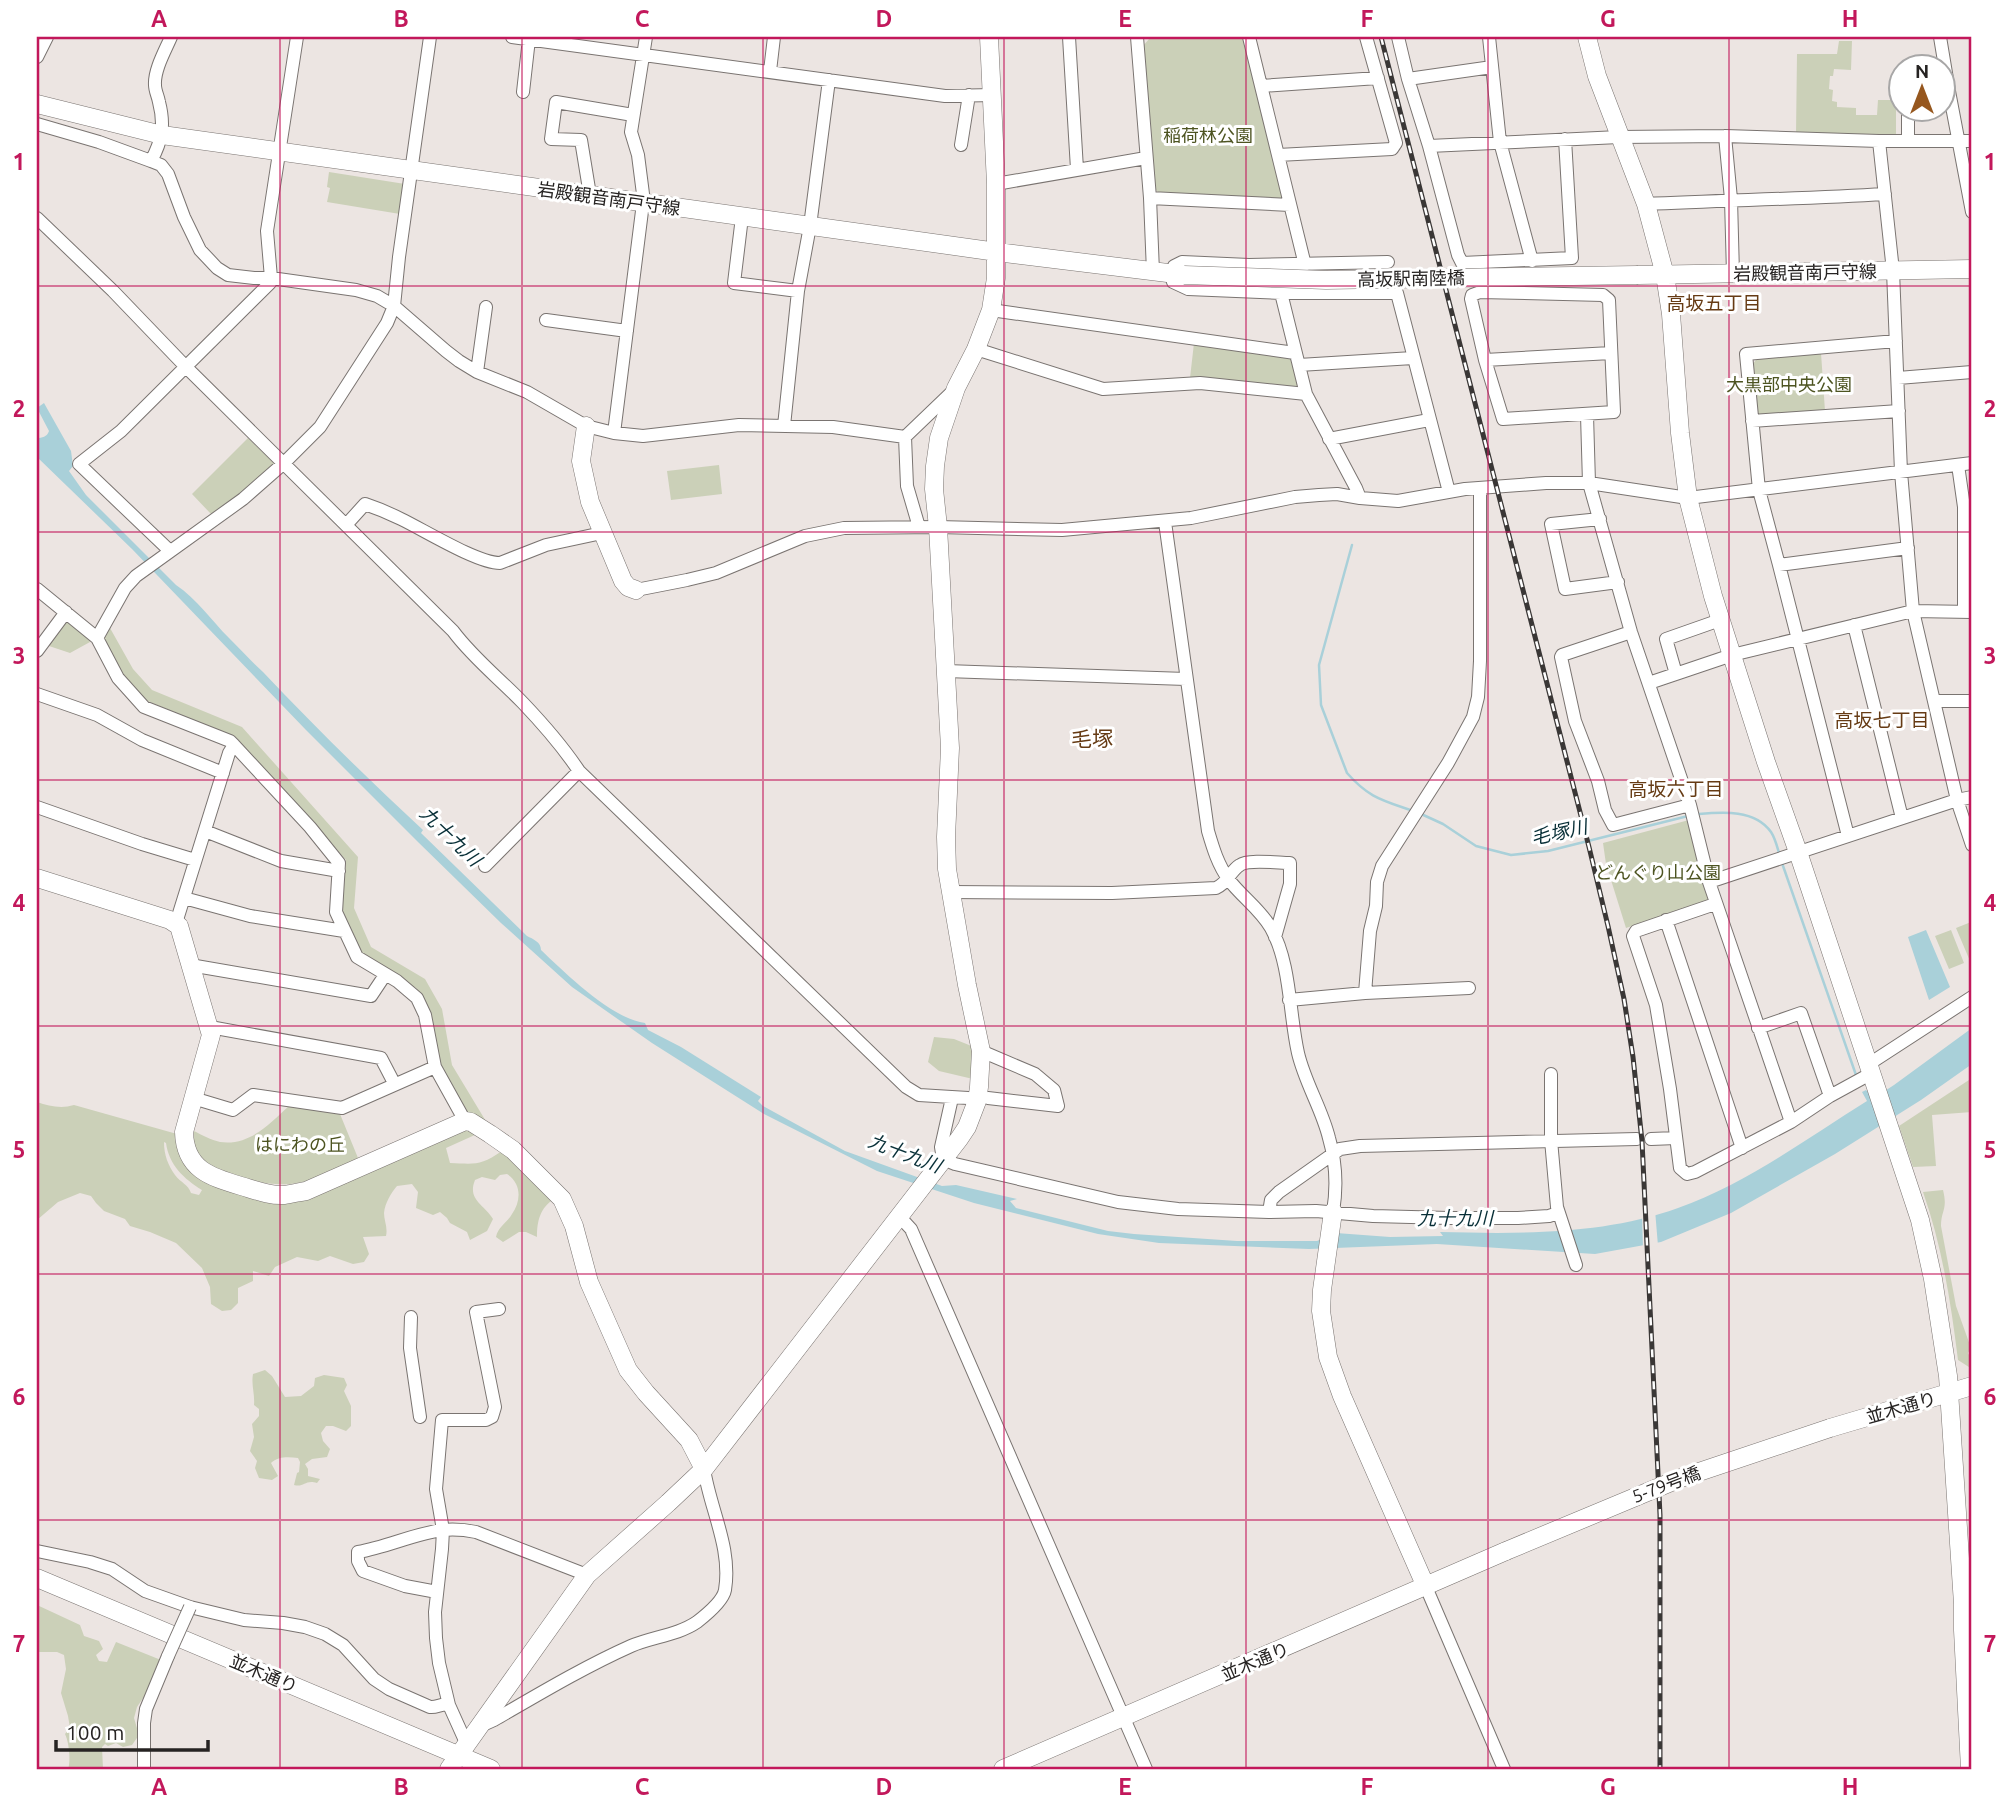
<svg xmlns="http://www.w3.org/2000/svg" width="2009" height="1806" font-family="Ubuntu,'Noto Sans JP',sans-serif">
	<rect width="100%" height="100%" fill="#ece5e2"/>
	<!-- green -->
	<path fill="#cbd0b8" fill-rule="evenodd" d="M 1202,37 L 1244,38 L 1284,197 L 1279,202 L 1159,193 L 1154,188 L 1143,46 L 1149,39 Z
		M 1839,41 L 1852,41 L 1851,70 L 1834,69 L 1833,76 L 1830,76 L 1829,89 L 1833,90 L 1832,101 L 1837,102 L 1837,107 L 1856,108 L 1856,115 L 1877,115 L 1878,100 L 1896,100 L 1896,135 L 1796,134 L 1797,54 L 1837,54 Z
		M 329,172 L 405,184 L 400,214 L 327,202 L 330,188 L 327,187 Z
		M 1194,343 L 1289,356 L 1292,360 L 1298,385 L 1293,388 L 1205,377 L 1190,378 Z
		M 1821,353 L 1825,411 L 1761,416 L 1757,413 L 1753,364 L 1758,357 Z
		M 248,438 L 275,464 L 254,486 L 211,514 L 192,494 Z
		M 719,465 L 722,494 L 671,500 L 667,471 Z
		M 65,621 L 68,621 L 88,637 L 90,642 L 70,653 L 46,645 Z
		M 110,628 L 133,669 L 152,690 L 242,727 L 358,857 L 354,908 L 371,947 L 425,979 L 442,1009 L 452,1065 L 490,1128 L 467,1113 L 441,1070 L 430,1012 L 416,988 L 361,955 L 342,910 L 346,860 L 234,737 L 145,700 L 123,675 L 103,641 Z
		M 1689,820 L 1709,897 L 1708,901 L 1626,928 L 1606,864 L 1603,843 Z
		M 1971,922 L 1972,960 L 1970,961 L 1956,928 Z
		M 1951,930 L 1964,963 L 1949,969 L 1935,936 Z
		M 934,1037 L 954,1039 L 974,1047 L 973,1079 L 939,1071 L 928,1062 Z
		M 1972,1078 L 1972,1112 L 1932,1115 L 1936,1166 L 1913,1167 L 1899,1126 Z
		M 37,1102 C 49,1106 61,1109 74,1105 L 177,1134 L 179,1151 L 281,1201 L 466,1127 L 477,1134 L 446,1148 L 450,1163 C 475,1164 480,1166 502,1151 L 554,1199 C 540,1208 537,1221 537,1237 L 526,1232 L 519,1232 L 503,1242 L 496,1237 C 498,1227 507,1223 512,1214 C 521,1201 522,1184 507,1174 L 500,1175 L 495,1180 L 482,1177 L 475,1180 C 467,1200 484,1204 493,1219 L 487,1231 L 470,1240 L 467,1232 L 450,1223 L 447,1218 L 440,1212 L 433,1215 L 416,1208 L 418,1192 L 412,1184 L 397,1186 C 391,1193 385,1203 384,1213 C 384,1221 388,1227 386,1236 L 363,1237 L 369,1254 L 364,1262 L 353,1264 L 330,1256 L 318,1261 L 297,1257 L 275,1267 L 269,1276 L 253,1271 L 253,1281 L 238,1288 L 238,1303 L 231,1310 L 222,1311 L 211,1304 L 210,1287 L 202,1268 L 176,1243 L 150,1232 L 130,1226 L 125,1219 L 104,1211 L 96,1203 L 91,1196 L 80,1193 L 58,1202 L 37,1220 ZM 164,1142 L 166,1143 C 169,1165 184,1179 202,1190 L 199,1195 L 191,1193 C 188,1184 181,1183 175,1175 C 168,1165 164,1155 164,1142 Z
		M 289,1106 L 340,1114 L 358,1158 C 339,1167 318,1180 297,1183 C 272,1188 216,1177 198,1157 C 193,1151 194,1139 194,1131 C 202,1135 211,1140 220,1142 C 250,1146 269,1124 289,1106 Z
		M 1943,1190 C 1948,1210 1941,1210 1941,1226 L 1956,1306 L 1971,1348 L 1968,1353 L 1972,1361 L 1972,1369 L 1958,1360 C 1951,1303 1942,1246 1923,1192 Z
		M 265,1370 L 272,1376 L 285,1397 L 301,1396 L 314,1386 L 315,1378 L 324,1375 L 344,1378 L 347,1385 L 344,1391 L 351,1406 L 351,1426 L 346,1431 L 333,1426 L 326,1426 L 321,1433 L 323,1441 L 330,1449 L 327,1457 L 312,1459 L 305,1464 L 308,1469 L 308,1476 L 320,1479 L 317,1483 C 305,1479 304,1488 294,1485 L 297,1473 L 299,1472 L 300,1462 L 298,1458 C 289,1457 278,1456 271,1463 L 278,1476 L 272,1480 L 259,1478 L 255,1468 L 257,1461 L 250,1451 L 254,1437 L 252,1424 L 259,1416 L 259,1409 L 254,1405 C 255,1394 251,1385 253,1374 Z
		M 37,1605 L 80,1625 L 84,1636 L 99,1641 L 103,1649 L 96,1655 L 99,1661 L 107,1662 L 116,1642 L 161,1660 L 145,1695 L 137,1707 L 134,1718 L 139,1735 L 132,1745 L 123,1747 L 116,1743 L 108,1746 L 105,1744 L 102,1747 L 103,1769 L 68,1769 C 71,1761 69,1742 65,1734 L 70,1728 L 68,1716 L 61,1693 L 66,1669 L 64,1655 L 57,1652 L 37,1652 Z"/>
	<!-- water -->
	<path fill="#a9d0d9" d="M 44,403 L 71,451 L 73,466 L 69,471 L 86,495 L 176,585 C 197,599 211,620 229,638 C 240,649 251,661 263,672 C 315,727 368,779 423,830 L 421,833 L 527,936 C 533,939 541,942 541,950 C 565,973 612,1019 645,1023 L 648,1030 L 681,1047 L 761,1097 L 758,1101 L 763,1106 L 845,1151 L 942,1186 L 956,1185 L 1017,1199 L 1010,1201 L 1016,1208 L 1108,1231 L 1134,1234 L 1237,1241 L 1317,1241 L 1336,1233 L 1390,1237 L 1443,1236 L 1440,1232 C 1519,1234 1603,1235 1678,1208 C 1746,1184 1806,1139 1867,1101 L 1862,1092 L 1866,1090 L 1874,1098 L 1894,1085 L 1972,1028 L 1972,1064 L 1921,1100 L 1835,1154 L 1731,1213 L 1661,1242 L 1595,1254 L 1437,1244 L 1309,1249 L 1159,1243 L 1098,1234 L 974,1203 L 877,1171 L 764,1114 L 652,1043 L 572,987 L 501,923 L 418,842 L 306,730 L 132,549 L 37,457 L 37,438 C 42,438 47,437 49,431 L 37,408 Z
		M 1926,930 L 1950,987 L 1929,1000 L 1908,937 Z"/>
	<!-- pier -->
	<path fill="#ece5e2" d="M 1655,1210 L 1658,1246 L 1643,1249 L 1642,1214 Z"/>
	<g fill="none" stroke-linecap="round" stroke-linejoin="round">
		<!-- stream -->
		<path stroke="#a9d0d9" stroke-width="2.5" d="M 1352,545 L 1319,665 L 1321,705 L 1347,773 C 1369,798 1382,800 1413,811
			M 1419,813 L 1443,824 L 1476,846 L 1511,855 L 1548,851 L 1688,816
			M 1698,814 C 1722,812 1755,809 1771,832 C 1775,838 1777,846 1779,853
			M 1782,863 L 1856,1075"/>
		<defs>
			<path id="street" d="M 171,37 C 165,51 154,70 155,85 C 155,91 158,96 159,102 C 165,125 162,141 151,161 L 161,165 L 168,174 L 184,217 L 200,250 L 217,268 L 228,275 L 254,278 L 271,278 L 356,290 L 377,296 L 394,306 L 446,351 L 459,361 L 477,372 L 527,392 L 586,426 L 614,433 L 643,436 L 739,425 L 833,427 L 905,437 L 953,391
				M 512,37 L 945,96 L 993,95
				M 1069,37 L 1077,169
				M 1137,37 L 1150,198 L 1290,205
				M 1249,37 L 1305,265
				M 1398,37 L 1408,79 L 1429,146
				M 1489,37 L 1500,142 L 1532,261
				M 1940,37 L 1949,91 L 1972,212
				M 37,57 L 47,37
				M 770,71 L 774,37
				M 1408,79 L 1492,67
				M 1261,86 L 1378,78
				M 523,92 L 529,39
				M 37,124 L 99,142 L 151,161
				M 1725,136 L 1731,199 L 1733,274
				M 1565,139 L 1572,258 L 1462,263 L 1458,255 L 1429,146 L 1619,137 L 1725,136 L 1879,141 L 1972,141
				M 1908,140 L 1908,108
				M 1879,141 L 1893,271 L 1901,472 L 1913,611 L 1957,800 L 1972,845
				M 961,145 L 969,95
				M 1278,155 L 1392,149 L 1396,143 L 1366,37
				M 996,184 L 1146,158
				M 590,195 L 581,140 L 551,139 L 556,102 L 633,115
				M 1150,198 L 1153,272
				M 1646,204 C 1726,200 1805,199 1885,194
				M 742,217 L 734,283 L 798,291
				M 37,218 L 113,291 L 186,367 L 453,631 C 473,658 500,679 523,703 C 543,724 563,747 579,771 L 906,1087 L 919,1095 L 968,1098
				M 1388,262 L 1249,265 L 1182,262 L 1174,266 L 1171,274 L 1173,282 L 1188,289 L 1281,293 L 1397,293 L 1449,492
				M 1480,292 L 1603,295 L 1609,300 L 1614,412 L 1503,419 L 1485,360 L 1471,299 L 1472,295 Z
				M 1281,293 L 1306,394 L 1356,488 L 1360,498
				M 991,310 L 1295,353
				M 546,320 L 627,331
				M 1896,341 L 1746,354 L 1759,490 L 1779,565 L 1908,548
				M 976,349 L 1103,389 L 1200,383 L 1306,394
				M 1485,360 L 1611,353
				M 1299,365 L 1413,358
				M 477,372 L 486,307
				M 1898,378 L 1972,372
				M 1587,415 L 1589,483 L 1631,632 L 1690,805 L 1709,882
				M 1752,421 L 1899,411
				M 784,426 L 798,291 L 810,226 L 829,80
				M 614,433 L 642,211 L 643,194 L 638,155 L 631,132 L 646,37
				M 905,437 L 907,486 L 919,527
				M 1329,439 L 1429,420
				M 1958,465 L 1964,507 L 1964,611
				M 1600,519 L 1551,524 L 1565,589 L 1618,582
				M 1165,522 L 1208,831 C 1213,848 1218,865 1229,880 C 1242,897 1260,909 1271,928 C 1291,964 1289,1013 1298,1053 C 1305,1083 1322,1109 1329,1138 C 1336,1162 1337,1188 1333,1212
				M 346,525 L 365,504 C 377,508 389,513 401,519 C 424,530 477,563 500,563 L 546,545 L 602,533
				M 170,551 L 79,464 L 121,431 L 270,283 L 271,278 L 267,231 L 297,37
				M 1779,565 L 1848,836
				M 37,589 L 97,638 L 118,678 L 144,707 L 230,741 L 234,745 L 310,827 L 339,863 L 336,912 L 357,957 L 397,981 L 417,998 L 425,1015 L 435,1067 L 465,1121
				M 636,590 L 687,580 L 716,573 L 805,536 L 844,528 L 938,527 L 1062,530 L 1191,518 L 1295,497 L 1319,495 L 1337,494 L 1360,498 L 1398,501 L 1465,489 L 1546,483 L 1589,483 L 1688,498 L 1972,463
				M 1854,625 L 1902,818
				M 1631,632 L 1562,655 L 1561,657 L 1575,721 L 1598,781 L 1605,810 L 1613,825 L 1690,805
				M 97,638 L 125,588 L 136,576 L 243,499 L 284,463 L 320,427 L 387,323 L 394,306 L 399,257 L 430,37
				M 37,651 L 66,612
				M 946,671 L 1186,679
				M 1676,674 L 1666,639 L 1720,620
				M 1649,683 L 1732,655 L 1913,611 L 1972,612
				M 37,694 L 97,715 L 142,740 L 223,773
				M 1934,701 L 1972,701
				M 37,807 L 142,844 L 195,860
				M 205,831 L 281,861 L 339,871
				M 485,866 L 579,771
				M 950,892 L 1112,893 L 1216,888 C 1228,883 1230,871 1240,865 C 1248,859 1279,863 1290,863 L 1290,884 L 1275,937
				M 184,898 L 250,916 L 344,931
				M 1715,904 L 1636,931 L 1633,936 L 1656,1005 L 1670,1089 L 1680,1168 L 1687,1174 L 1695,1172 L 1791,1122
				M 1666,920 L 1742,1148
				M 176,923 L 229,753 L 234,745
				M 190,965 L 371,996 L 385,975
				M 1365,993 L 1370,931 L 1376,906 L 1377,882 L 1382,866 L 1448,763 L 1473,717 L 1478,697 L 1480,661 L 1480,489
				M 1289,1000 L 1365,993 L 1469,988
				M 210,1027 L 381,1058 L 394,1083
				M 1758,1028 L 1801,1013 L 1830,1096
				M 981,1051 L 1035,1074 L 1054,1090 L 1058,1106 L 988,1098
				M 1869,1064 L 1972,997
				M 1872,1073 L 1830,1096 L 1791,1122 L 1709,882 L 1957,800 L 1972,797
				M 1551,1074 L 1551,1140 L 1557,1207 L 1576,1265
				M 193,1098 L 233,1110 L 253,1095 L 342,1108 L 435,1067
				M 952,1098 L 941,1147 L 943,1159 L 955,1164 L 1118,1202 L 1178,1209 L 1269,1212 L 1316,1211 L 1373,1216 L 1449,1218 L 1518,1218 L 1549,1216 L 1558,1213
				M 1651,1139 L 1676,1138
				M 1269,1212 L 1271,1200 L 1279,1192 L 1340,1149 L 1360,1146 L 1637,1139
				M 899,1216 L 911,1229 L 1146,1769
				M 411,1317 L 410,1348 L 420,1417
				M 37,1551 L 90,1562 L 112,1569 L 145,1591 L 190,1607 L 244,1620 L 283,1623 L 305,1627 L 325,1634 L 343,1645 L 374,1679 L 389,1689 L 430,1707 C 437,1708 442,1703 449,1705 L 467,1745
				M 1426,1587 L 1504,1769
				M 437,1592 L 405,1586 L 363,1571 L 358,1561 L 358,1552 C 387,1547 416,1533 443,1530 C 454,1529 466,1530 476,1532 L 587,1575
				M 449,1705 L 439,1663 L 436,1638 L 435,1612 L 442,1549 L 443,1530 L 436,1489 L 442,1420 L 486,1420 L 492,1417 L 495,1407 L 476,1312 L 499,1309
				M 483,1725 L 494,1720 C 539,1694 584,1667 631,1646 C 652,1637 678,1635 697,1622 C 706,1615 723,1601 725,1590 C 732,1548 710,1509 704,1469
				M 144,1769 L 144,1723 L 146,1709 L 168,1656"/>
			<path id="secondary" d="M 1587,37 L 1597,76 L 1646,204 L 1665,275 L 1671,314 L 1680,433 L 1688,498 L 1713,596 L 1766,762 L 1798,852 L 1920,1220 L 1933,1279 L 1948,1376 L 1963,1604 L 1963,1630 L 1970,1769
				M 37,104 L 162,135 L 997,252 L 1184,275
				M 1638,275 L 1972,269
				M 586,426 L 581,461 L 590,502 L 623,581 L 628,587 L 636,590
				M 37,878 L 170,920 L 179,926 L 211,1035 L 184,1132 C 185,1169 210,1177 241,1186 C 255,1190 270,1196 284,1195 C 292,1194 299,1192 306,1191 L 465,1121 L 471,1122 L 490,1134 L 513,1150 L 562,1199 L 574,1226 L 589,1282 L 628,1370 L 646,1393 L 689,1440 L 704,1469
				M 1333,1212 L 1322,1290 L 1321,1311 L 1328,1357 L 1342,1396 L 1426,1587
				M 1830,1428 L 1972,1386
				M 37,1578 L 491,1769
				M 449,1769 L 587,1575 L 668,1503 L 704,1469 L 959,1139 L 967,1127 L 977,1101 L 979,1087 L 981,1051 L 967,985 L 947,869 L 946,837 L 950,748 L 938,527 L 934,489 L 935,466 L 939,438 L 956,388 L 976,349 L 991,310 L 996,278 L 996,184 L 989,37
				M 1003,1769 L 1506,1551"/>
		</defs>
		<!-- street casing -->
		<use href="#street" stroke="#7a7471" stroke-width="14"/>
		<!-- secondary casing -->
		<use href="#secondary" stroke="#7a7471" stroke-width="19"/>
		<!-- street -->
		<use href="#street" stroke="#fff" stroke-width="12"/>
		<!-- secondary -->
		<use href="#secondary" stroke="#fff" stroke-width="18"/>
		<defs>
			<path id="rail" d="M 1381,37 L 1589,847 L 1608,926 L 1624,999 L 1633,1057 L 1642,1141 L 1660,1515 L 1660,1769"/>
		</defs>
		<!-- rail casing -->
		<use href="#rail" stroke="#3a3736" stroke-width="5"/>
		<!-- rail -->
		<use href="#rail" stroke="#fff" stroke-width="2.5" stroke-dasharray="8" stroke-linecap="butt"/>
		<defs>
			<path id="street-bridge" d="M 168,1656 L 190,1607"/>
			<path id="secondary-bridge" d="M 1184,275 L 1326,280 L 1638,275
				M 1506,1551 L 1681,1478 L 1830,1428"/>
		</defs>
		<!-- street-bridge casing -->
		<use href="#street-bridge" stroke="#7a7471" stroke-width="14" stroke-linecap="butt"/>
		<!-- secondary-bridge casing -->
		<use href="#secondary-bridge" stroke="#7a7471" stroke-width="19" stroke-linecap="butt"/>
		<!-- street-bridge -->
		<use href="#street-bridge" stroke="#fff" stroke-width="12"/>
		<!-- secondary-bridge -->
		<use href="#secondary-bridge" stroke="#fff" stroke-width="18"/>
	</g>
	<!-- grid -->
	<path fill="none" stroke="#c2185b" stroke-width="2" stroke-opacity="0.55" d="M 280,37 L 280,1769M 522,37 L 522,1769M 763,37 L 763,1769M 1004,37 L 1004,1769M 1246,37 L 1246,1769M 1488,37 L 1488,1769M 1729,37 L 1729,1769M 37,286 L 1972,286M 37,532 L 1972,532M 37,780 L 1972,780M 37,1026 L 1972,1026M 37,1274 L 1972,1274M 37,1520 L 1972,1520"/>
	<g text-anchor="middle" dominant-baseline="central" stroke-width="6" stroke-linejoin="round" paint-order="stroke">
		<!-- park labels -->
		<g font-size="18" fill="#4d5421" stroke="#fff">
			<text x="1208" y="135">稲荷林公園</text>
			<text x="1789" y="384">大黒部中央公園</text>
			<text x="1658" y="872">どんぐり山公園</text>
			<text x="300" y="1144">はにわの丘</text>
		</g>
		<!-- street labels -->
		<g font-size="18" fill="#262322" stroke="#fff">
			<text transform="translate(609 198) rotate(8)">岩殿観音南戸守線</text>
			<text transform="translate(1805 272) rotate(-1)">岩殿観音南戸守線</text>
			<text transform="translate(1411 278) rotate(-1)">高坂駅南陸橋</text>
			<text transform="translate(1901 1407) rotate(-16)">並木通り</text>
			<text transform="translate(1666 1484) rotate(-21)">5-79号橋</text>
			<text transform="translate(1255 1661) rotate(-23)">並木通り</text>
			<text transform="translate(264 1673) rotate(23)">並木通り</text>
		</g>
		<!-- neighbourhood labels -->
		<g font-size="19" fill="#663b14" stroke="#fff">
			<text x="1714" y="303">高坂五丁目</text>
			<text x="1882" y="720">高坂七丁目</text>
			<text x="1676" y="789">高坂六丁目</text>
		</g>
		<!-- water labels -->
		<g font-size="19" font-style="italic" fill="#082f37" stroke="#fff">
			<text transform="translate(1559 832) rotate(-12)">毛塚川</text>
			<text transform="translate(451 836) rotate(44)">九十九川</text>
			<text transform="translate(905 1153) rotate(21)">九十九川</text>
			<text x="1455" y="1218">九十九川</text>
		</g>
		<!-- quarter labels -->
		<g font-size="21" fill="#663b14" stroke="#fff">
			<text x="1092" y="738">毛塚</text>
		</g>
	</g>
	<!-- border -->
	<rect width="2009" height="1806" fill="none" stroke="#ffffff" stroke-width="77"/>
	<!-- north arrow -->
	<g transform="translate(1922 88)"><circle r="33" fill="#ffffff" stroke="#a8a7a7" stroke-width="2"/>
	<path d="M0-5L12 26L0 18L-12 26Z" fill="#96571e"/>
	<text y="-10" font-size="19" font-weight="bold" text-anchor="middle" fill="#262322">N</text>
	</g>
	<!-- scale -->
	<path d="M56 1740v10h152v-10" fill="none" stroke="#262322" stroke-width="3.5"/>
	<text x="66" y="1740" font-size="21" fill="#262322" stroke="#ffffff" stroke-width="5" paint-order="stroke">100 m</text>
	<rect x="38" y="38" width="1932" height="1730" fill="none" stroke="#c2185b" stroke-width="2.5"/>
	<g font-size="23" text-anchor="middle" font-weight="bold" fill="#c2185b">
		<text x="159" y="27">A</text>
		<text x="401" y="27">B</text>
		<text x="642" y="27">C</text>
		<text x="884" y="27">D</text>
		<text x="1125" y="27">E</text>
		<text x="1367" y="27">F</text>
		<text x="1608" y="27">G</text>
		<text x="1850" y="27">H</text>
		<text x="19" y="170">1</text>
		<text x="1990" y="170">1</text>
		<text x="19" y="417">2</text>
		<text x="1990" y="417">2</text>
		<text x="19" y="664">3</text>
		<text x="1990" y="664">3</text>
		<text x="19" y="911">4</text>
		<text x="1990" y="911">4</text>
		<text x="19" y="1158">5</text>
		<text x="1990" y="1158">5</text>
		<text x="19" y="1405">6</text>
		<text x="1990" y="1405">6</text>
		<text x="19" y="1652">7</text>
		<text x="1990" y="1652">7</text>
		<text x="159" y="1795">A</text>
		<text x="401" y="1795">B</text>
		<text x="642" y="1795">C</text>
		<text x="884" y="1795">D</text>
		<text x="1125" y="1795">E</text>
		<text x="1367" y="1795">F</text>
		<text x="1608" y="1795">G</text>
		<text x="1850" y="1795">H</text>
	</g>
</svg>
